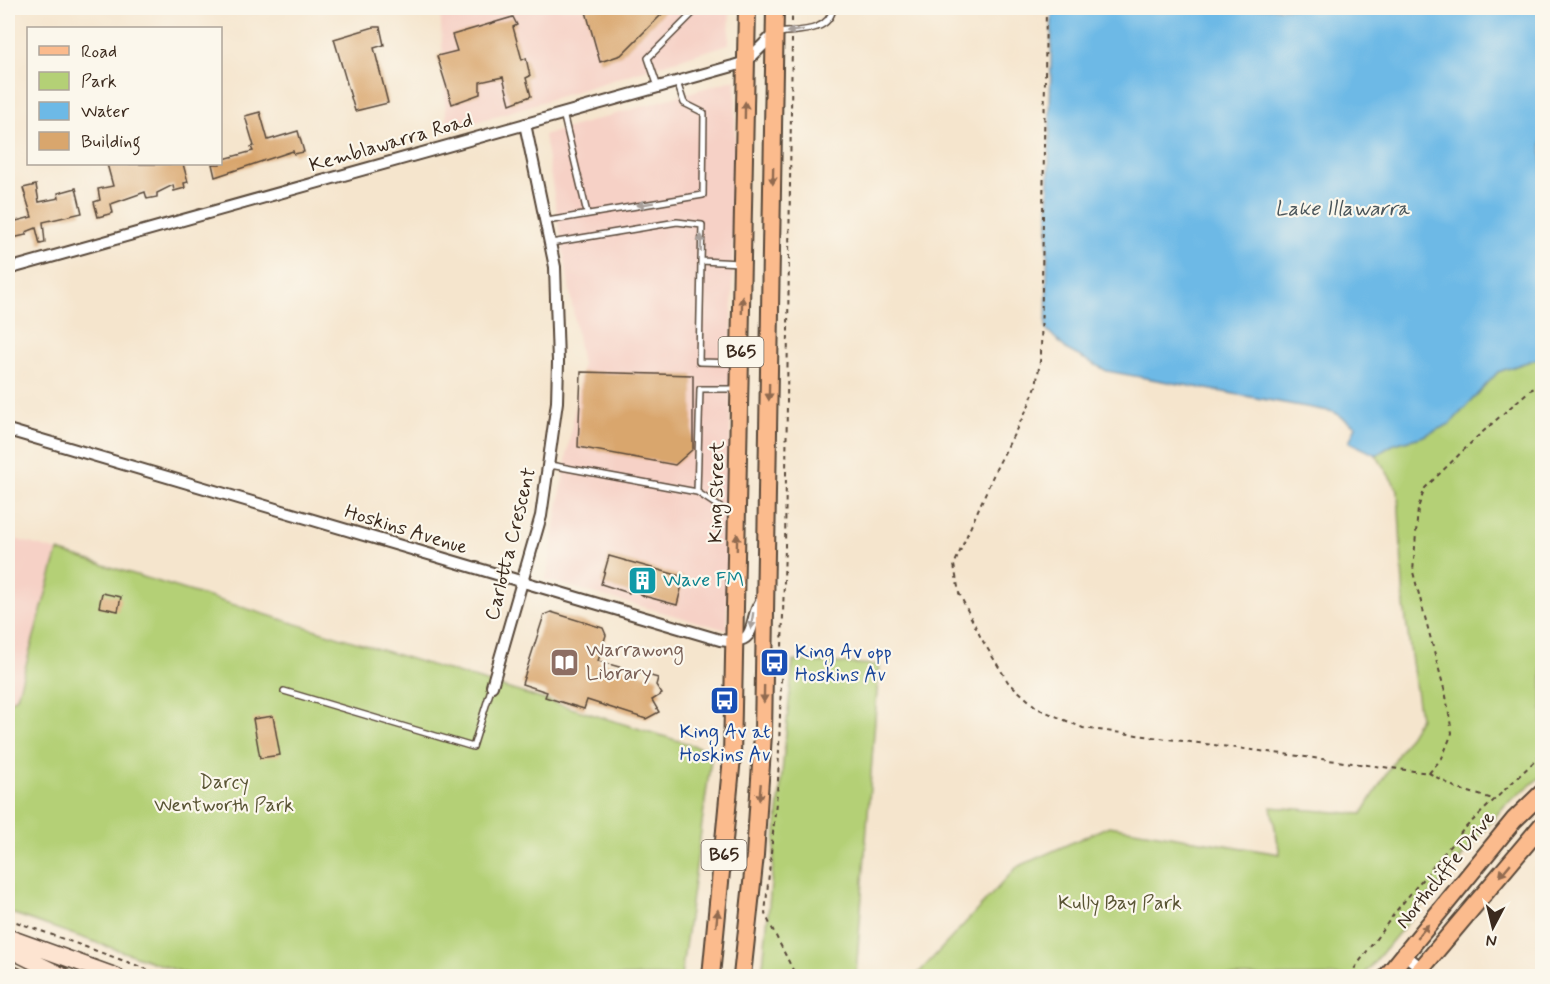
<svg xmlns="http://www.w3.org/2000/svg" width="1550" height="984" font-family="Mynerve,sans-serif">
	<rect width="100%" height="100%" fill="#fbf7ec"/>
	<filter id="ink" filterUnits="userSpaceOnUse"><feTurbulence type="fractalNoise" baseFrequency=".0167" numOctaves="2"/><feDisplacementMap in="SourceGraphic" scale="12" xChannelSelector="R" yChannelSelector="G"/><feConvolveMatrix kernelMatrix="1 2 1 2 8 2 1 2 1" color-interpolation-filters="sRGB"/></filter>
	<filter id="wash" filterUnits="userSpaceOnUse"><feTurbulence type="fractalNoise" baseFrequency=".008" numOctaves="4" result="noise"/><feDisplacementMap in="SourceGraphic" scale="24" xChannelSelector="R" yChannelSelector="G"/><feGaussianBlur stdDeviation="1.35" result="paint"/><feColorMatrix in="noise" values="0 0 0 0 0 0 0 0 0 0 0 0 0 0 0 0 0 1.4 0 .05"/><feComposite in="paint" operator="in"/></filter>
	<g filter="url(#wash)">
		<rect width="100%" height="100%" fill="#f5e5cd"/>
		<!-- built -->
		<path fill="#f6d1c6" d="M 440,8 L 730,8 L 729,44 L 447,131 Z
			M 736,79 L 727,630 L 546,580 L 582,365 L 544,135 Z
			M 8,537 L 58,551 L 16,697 L 8,702 Z"/>
		<!-- green -->
		<path fill="#b4d076" stroke="#787d4a" stroke-width="1.5" d="M 1542,357 L 1542,776 L 1505,805 L 1363,976 L 916,976 L 1017,867 L 1109,826 L 1280,854 L 1271,807 L 1362,814 L 1420,718 L 1404,606 L 1398,490 L 1376,455 L 1394,444 L 1421,437 L 1450,424 L 1498,372 Z
			M 58,551 L 712,751 L 681,976 L 193,976 L 8,912 L 8,702 L 17,697 Z
			M 793,661 L 879,665 L 856,976 L 762,976 Z"/>
		<!-- water -->
		<path fill="#6db9e6" stroke="#547282" stroke-width="1.5" d="M 1052,8 L 1542,8 L 1542,357 L 1498,372 L 1450,424 L 1421,437 L 1394,444 L 1376,455 L 1349,442 L 1356,426 L 1334,412 L 1107,371 L 1067,350 L 1046,329 Z"/>
		<g id="blocks">
			<!-- building -->
			<path fill="#d9a66d" d="M 585,8 L 668,8 L 621,55 L 600,62 Z
				M 513,17 L 517,25 L 513,27 L 522,60 L 526,58 L 530,76 L 526,78 L 531,96 L 510,104 L 503,77 L 480,82 L 480,94 L 452,104 L 437,56 L 457,51 L 452,35 Z
				M 374,27 L 380,27 L 384,45 L 374,48 L 388,103 L 355,111 L 334,39 Z
				M 260,112 L 268,140 L 298,131 L 304,152 L 294,154 L 293,151 L 215,177 L 212,164 L 220,164 L 220,160 L 253,151 L 251,147 L 254,146 L 245,116 Z
				M 107,164 L 183,164 L 188,182 L 184,183 L 185,188 L 174,191 L 173,185 L 157,193 L 157,197 L 147,199 L 145,192 L 111,204 L 113,213 L 98,217 L 94,202 L 100,200 L 98,189 L 113,186 Z
				M 36,185 L 39,202 L 59,198 L 58,193 L 76,188 L 82,213 L 43,222 L 45,243 L 40,244 L 36,228 L 26,232 L 26,235 L 8,239 L 8,223 L 32,217 L 23,188 Z
				M 581,372 L 693,375 L 693,449 L 675,465 L 578,447 Z
				M 609,556 L 684,577 L 677,605 L 644,596 L 631,588 L 629,593 L 601,584 Z
				M 102,593 L 121,597 L 118,611 L 99,607 Z
				M 551,612 L 603,628 L 606,635 L 598,661 L 658,678 L 656,685 L 662,694 L 652,700 L 659,712 L 646,719 L 587,700 L 584,709 L 545,697 L 547,692 L 522,684 L 544,615 Z
				M 273,716 L 280,755 L 260,758 L 253,719 Z"/>
		</g>
	</g>
	<g filter="url(#ink)">
		<use href="#blocks" fill-opacity="0" stroke="#574638" stroke-width="1.5"/>
		<g fill="none" stroke-linecap="round" stroke-linejoin="round">
			<defs>
				<path id="service" d="M 778,33 C 798,30 829,33 833,8
					M 658,87 L 648,58 L 698,8
					M 563,113 L 587,213
					M 547,221 L 703,195 L 704,113 L 684,103 L 677,82
					M 551,243 L 677,222 L 702,225 L 701,261 L 740,263
					M 701,261 L 699,362 L 739,363
					M 550,465 L 697,492 L 700,389 L 738,389
					M 697,492 L 724,510 L 736,512
					M 284,691 L 473,747 L 492,686"/>
				<path id="minor" d="M 8,269 L 733,66 L 746,62 L 775,33
					M 8,430 L 720,640 C 764,646 743,621 766,594
					M 492,686 L 541,516 L 557,402 L 558,362 L 555,267 L 525,124
					M 1404,954 L 1431,976"/>
				<path id="secondary" d="M 8,937 L 116,976
					M 8,949 L 63,976
					M 8,972 L 17,976"/>
				<path id="primary" d="M 711,976 L 732,757 L 747,8
					M 742,976 L 755,855 L 763,734 L 775,8
					M 1387,976 L 1514,820 L 1542,793
					M 1415,976 L 1542,825"/>
			</defs>
			<!-- service casing -->
			<use href="#service" stroke="#574638" stroke-width="8"/>
			<!-- minor casing -->
			<use href="#minor" stroke="#574638" stroke-width="14"/>
			<!-- secondary casing -->
			<use href="#secondary" stroke="#574638" stroke-width="18"/>
			<!-- primary casing -->
			<use href="#primary" stroke="#574638" stroke-width="20"/>
			<!-- path -->
			<path stroke="#574638" stroke-width="2" stroke-dasharray="4.5 4.5" stroke-linecap="butt" d="M 1046,8 L 1041,355 L 1036,386 L 1028,407 L 996,469 L 954,565 L 959,593 L 981,638 L 1008,682 L 1037,708 L 1083,728 L 1429,773 L 1458,789 L 1493,799
				M 1246,8 L 1248,10
				M 792,22 L 792,8
				M 792,39 L 785,547 L 778,782 L 765,914 L 796,976
				M 1429,773 L 1442,758 L 1452,733 L 1446,696 L 1413,572 L 1418,508 L 1425,488 L 1477,437 L 1530,390 L 1542,385
				M 8,919 L 166,976
				M 1349,976 L 1397,910 L 1464,829 L 1542,754"/>
			<!-- service -->
			<use href="#service" stroke="#fff" stroke-width="5"/>
			<!-- minor -->
			<use href="#minor" stroke="#fff" stroke-width="10"/>
			<!-- secondary -->
			<use href="#secondary" stroke="#fde4d1" stroke-width="15"/>
			<!-- primary -->
			<use href="#primary" stroke="#fbbb8d" stroke-width="16"/>
		</g>
		<!-- one-way arrows -->
		<defs><path id="oneway-solid" d="M-6-.8H1V-3.2L6.5 0L1 3.2V.8H-6Z" transform="scale(1.5)"/></defs>
		<g fill="#a79f9a">
			<use href="#oneway-solid" transform="translate(795 31) rotate(173)"/>
			<use href="#oneway-solid" transform="translate(645 204) rotate(171)"/>
			<use href="#oneway-solid" transform="translate(701 243) rotate(-88)"/>
			<use href="#oneway-solid" transform="translate(752 621) rotate(98)"/>
		</g>
		<g fill="#916b50">
			<use href="#oneway-solid" transform="translate(745 110) rotate(-89)"/>
			<use href="#oneway-solid" transform="translate(773 176) rotate(91)"/>
			<use href="#oneway-solid" transform="translate(742 305) rotate(-89)"/>
			<use href="#oneway-solid" transform="translate(769 392) rotate(91)"/>
			<use href="#oneway-solid" transform="translate(737 542) rotate(-89)"/>
			<use href="#oneway-solid" transform="translate(764 694) rotate(91)"/>
			<use href="#oneway-solid" transform="translate(760 792) rotate(95)"/>
			<use href="#oneway-solid" transform="translate(1505 870) rotate(130)"/>
			<use href="#oneway-solid" transform="translate(717 918) rotate(-84)"/>
			<use href="#oneway-solid" transform="translate(1423 931) rotate(-51)"/>
		</g>
	</g>
	<!-- icons -->
	<defs>
		<symbol id="building-square" viewBox="-11 -11 22 22"><rect x="-9" y="-9" width="18" height="18" rx="4" fill="#0f9aa8" stroke="#fbf7ec"/><path d="M-4-6H4V6H1V3H-1V6H-4ZM-2.5-4.3h1.7v1.8h-1.7ZM.8-4.3h1.7v1.8H.8ZM-2.5-1h1.7V.8h-1.7ZM.8-1h1.7V.8H.8Z" fill="#fff"/></symbol>
		<symbol id="library-square" viewBox="-11 -11 22 22"><rect x="-9" y="-9" width="18" height="18" rx="4" fill="#8d6e63" stroke="#fbf7ec"/><path d="M-6-4Q-3-5.5-.7-3.5V5Q-3 3-6 4ZM6-4Q3-5.5 .7-3.5V5Q3 3 6 4Z" fill="#fff"/></symbol>
		<symbol id="bus-square" viewBox="-11 -11 22 22"><rect x="-9" y="-9" width="18" height="18" rx="4" fill="#1a4fb4" stroke="#fbf7ec"/><path d="M-5-6H5V4H4V6H2V4H-2V6H-4V4H-5ZM-3.5-4V0h7V-4ZM-3.5 1.2v1.5H-2V1.2ZM2 1.2v1.5H3.5V1.2Z" fill="#fff"/></symbol>
	</defs>
	<g fill-rule="evenodd">
		<use href="#building-square" x="626" y="564" width="33" height="33"/>
		<use href="#library-square" x="548" y="646" width="33" height="33"/>
		<use href="#bus-square" x="758" y="646" width="33" height="33"/>
		<use href="#bus-square" x="708" y="684" width="33" height="33"/>
	</g>
	<g text-anchor="middle" dominant-baseline="central" stroke-width="4.5" stroke-linejoin="round" paint-order="stroke">
		<!-- shield labels -->
		<g fill="#fbf7ec" stroke="#75685c" stroke-width="1.5">
			<rect x="718.5" y="337" width="45" height="30" rx="4.5"/>
			<rect x="701.5" y="840" width="45" height="30" rx="4.5"/>
		</g>
		<g font-size="18" font-weight="bold" fill="#3b2a1e">
			<text x="741" y="352">B65</text>
			<text x="724" y="855">B65</text>
		</g>
		<!-- street labels -->
		<g font-size="20" fill="#3b2a1e" stroke="#fbf7ec">
			<text transform="translate(391 143) rotate(-16)">Kemblawarra Road</text>
			<text transform="translate(717 492) rotate(-89)">King Street</text>
			<text transform="translate(406 530) rotate(17)">Hoskins Avenue</text>
			<text transform="translate(511 544) rotate(-76)">Carlotta Crescent</text>
			<text transform="translate(1446 870) rotate(-51)">Northcliffe Drive</text>
		</g>
		<!-- culture labels -->
		<g font-size="20" fill="#0d838f" stroke="#fbf7ec" text-anchor="start">
			<text x="663" y="580">Wave FM</text>
		</g>
		<!-- education labels -->
		<g font-size="20" fill="#785e54" stroke="#fbf7ec" text-anchor="start">
			<text x="586" y="650">Warrawong<tspan x="586" dy="23">Library</tspan></text>
		</g>
		<!-- transit labels -->
		<g font-size="20" fill="#164399" stroke="#fbf7ec" text-anchor="start">
			<text x="795" y="652">King Av opp<tspan x="795" dy="23">Hoskins Av</tspan></text>
			<text x="725" y="732" text-anchor="middle">King Av at<tspan x="725" dy="23">Hoskins Av</tspan></text>
		</g>
		<!-- park labels -->
		<g font-size="20" fill="#595434" stroke="#fbf7ec">
			<text x="224" y="782">Darcy<tspan x="224" dy="23">Wentworth Park</tspan></text>
			<text x="1120" y="903">Kully Bay Park</text>
		</g>
		<!-- water labels -->
		<g font-size="21" font-style="italic" fill="#4a555a" stroke="#fbf7ec">
			<text x="1342" y="209">Lake Illawarra</text>
		</g>
	</g>
	<!-- margin -->
	<rect width="1550" height="984" fill="none" stroke="#fbf7ec" stroke-width="30"/>
	<!-- legend -->
	<rect x="27" y="27" width="195" height="138" fill="#fbf7ec" stroke="#aea59a" stroke-width="1.5"/>
	<rect x="39" y="46" width="30" height="9" fill="#fbbb8d" stroke="#aea59a" stroke-width="1.5"/>
	<text x="81" y="57" font-size="18" fill="#3b2a1e">Road</text>
	<rect x="39" y="72" width="30" height="18" fill="#b4d076" stroke="#aea59a" stroke-width="1.5"/>
	<text x="81" y="87" font-size="18" fill="#3b2a1e">Park</text>
	<rect x="39" y="102" width="30" height="18" fill="#6db9e6" stroke="#aea59a" stroke-width="1.5"/>
	<text x="81" y="117" font-size="18" fill="#3b2a1e">Water</text>
	<rect x="39" y="132" width="30" height="18" fill="#d9a66d" stroke="#aea59a" stroke-width="1.5"/>
	<text x="81" y="147" font-size="18" fill="#3b2a1e">Building</text>
	<!-- north arrow -->
	<g transform="translate(1493 927) rotate(187)" stroke="#fbf7ec" stroke-width="4.5" paint-order="stroke">
	<path d="M0-4.5L10 22L0 15L-10 22Z" fill="#3b2a1e"/>
	<text y="-9" font-size="16" font-weight="bold" text-anchor="middle" fill="#3b2a1e">N</text>
	</g>
</svg>
